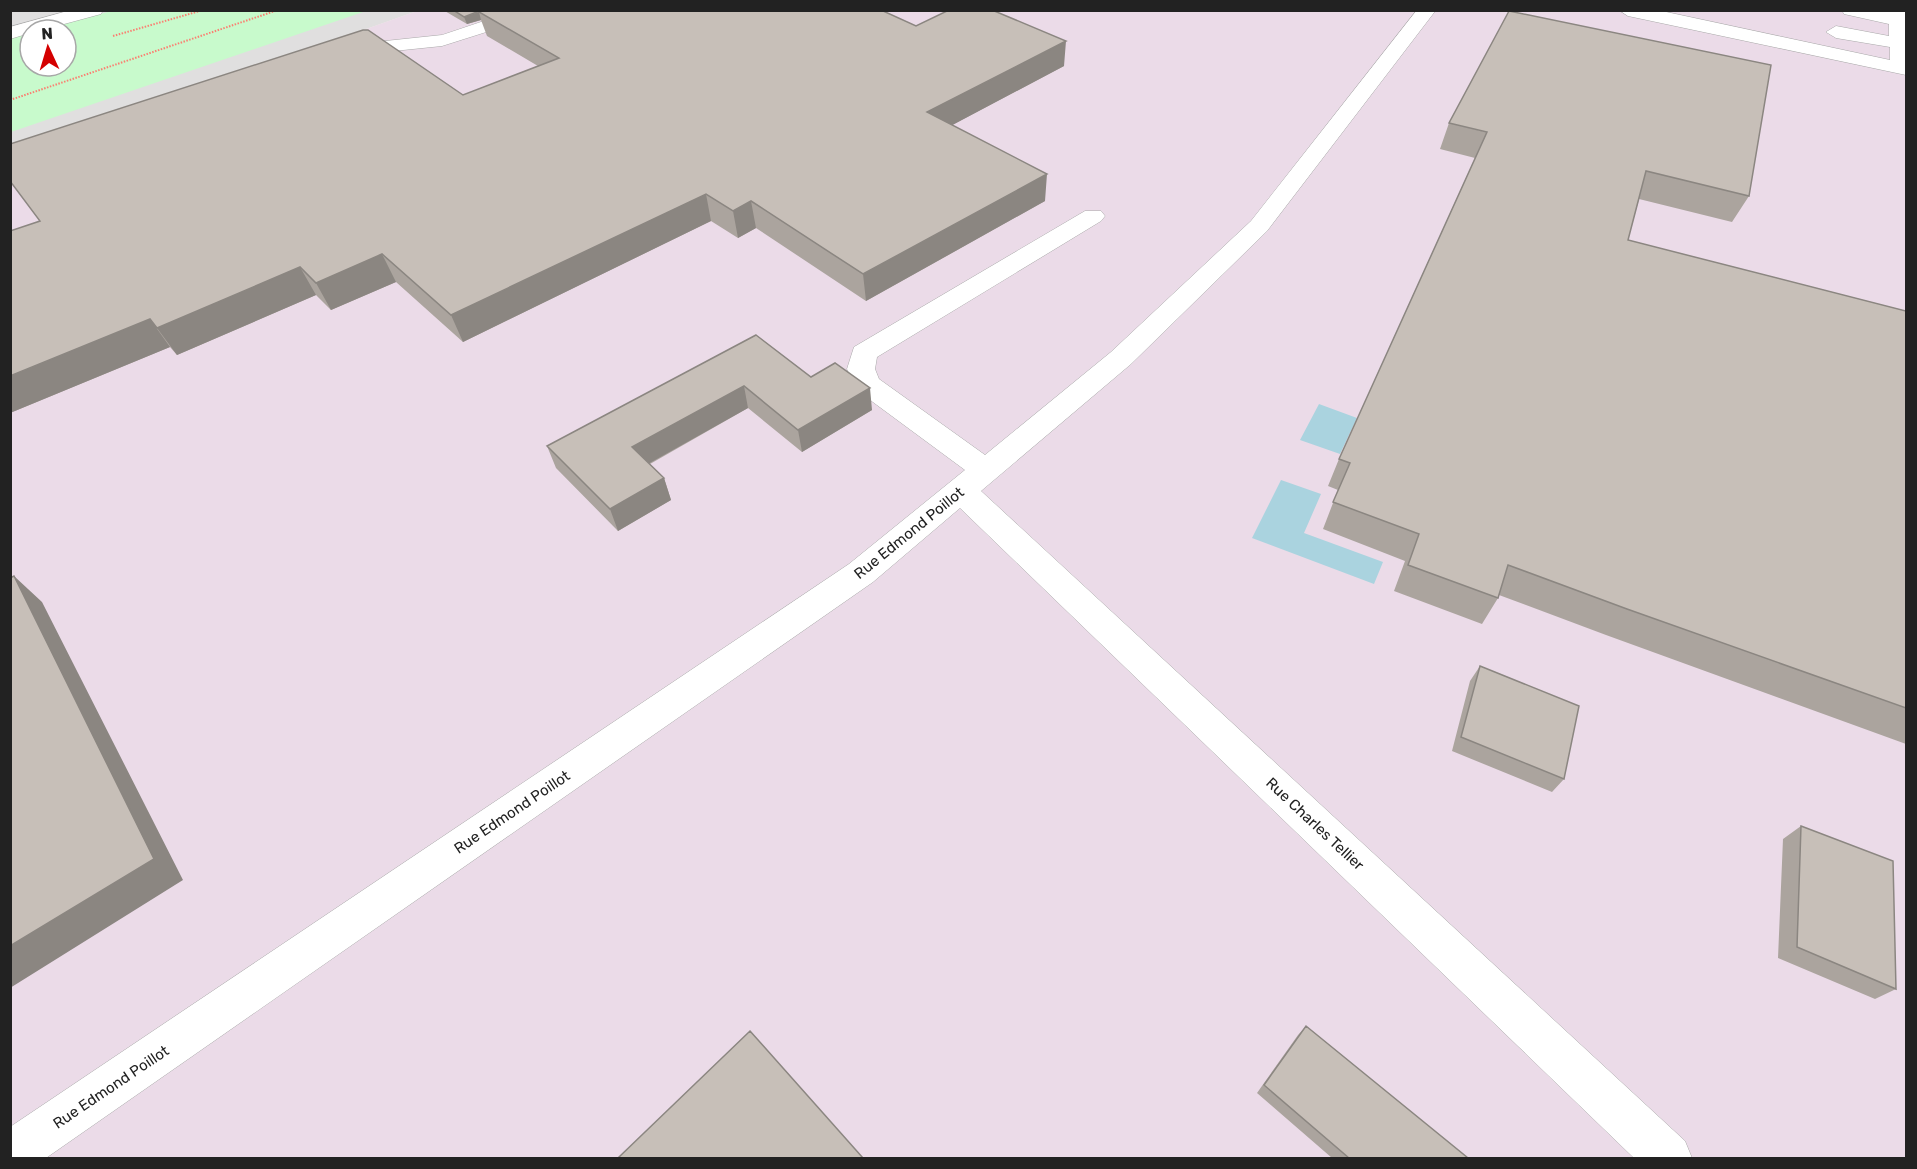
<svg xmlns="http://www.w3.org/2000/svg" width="1917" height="1169" font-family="Rubik,sans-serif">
	<rect width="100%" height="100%" fill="#f2efe9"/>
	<!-- residential -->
	<path fill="#e0dfdf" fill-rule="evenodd" d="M 11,11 L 417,11 L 87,128 L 11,152 ZM 30,30 L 66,30 L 66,66 L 30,66 Z"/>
	<!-- industrial -->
	<path fill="#ebdbe8" d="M 417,11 L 1906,11 L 1906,1158 L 11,1158 L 10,152 L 87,128 Z"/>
	<!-- park -->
	<path fill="#c8facc" d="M 112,11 L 366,11 L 11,132 L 11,37 L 30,32 L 30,66 L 66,66 L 66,30 L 36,30 Z"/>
	<!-- water -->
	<path fill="#aad3df" d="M 1319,404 L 1357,418 L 1340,454 L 1300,440 Z
		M 1281,480 L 1321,494 L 1304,533 L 1383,562 L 1374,584 L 1252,538 Z"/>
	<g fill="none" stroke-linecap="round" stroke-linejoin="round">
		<defs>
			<path id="minor" d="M 71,10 L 103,10 L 101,14 L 42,30 L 30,30 L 30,33 L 10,39 L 10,27 Z
				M 517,10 L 545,10 L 543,14 L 442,46 L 345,56 L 335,50 L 338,46 L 442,35 Z
				M 1417,10 L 1436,10 L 1267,231 L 1131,364 L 981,491 L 1685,1141 L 1692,1158 L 1634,1158 L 960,508 L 873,582 L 46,1158 L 10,1158 L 10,1127 L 849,564 L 965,470 L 858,391 L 847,369 L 854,347 L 1085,211 L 1101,211 L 1105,216 L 1101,221 L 877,357 L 875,369 L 879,379 L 985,455 L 1111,352 L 1251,221 Z
				M 1619,10 L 1657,10 L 1890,60 L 1890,47 L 1836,38 L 1826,32 L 1836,26 L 1889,36 L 1889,24 L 1844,14 L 1842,10 L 1906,10 L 1906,75 L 1628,16 Z"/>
		</defs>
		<!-- minor casing -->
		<use href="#minor" stroke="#a9a9a9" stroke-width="1"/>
		<!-- path -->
		<path stroke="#fa8072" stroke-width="2" stroke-dasharray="1.5 1.5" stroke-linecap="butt" d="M 113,36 L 203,10
			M 10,100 L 278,10"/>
		<!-- minor -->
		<use href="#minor" fill="#fff" fill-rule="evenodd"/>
	</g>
	<!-- wall -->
	<path fill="#aba49e" d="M 443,10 L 881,10 L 916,26 L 1064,66 L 952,125 L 1045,201 L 866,301 L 756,228 L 738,238 L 711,221 L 463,342 L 396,282 L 331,310 L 316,295 L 177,355 L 170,347 L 10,413 L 10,231 L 463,95 L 538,66 L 487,36 L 481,20 L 467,24 Z
		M 1449,123 L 1749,196 L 1732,222 L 1639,199 L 1628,240 L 1906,311 L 1906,744 L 1606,635 L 1499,595 L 1498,598 L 1482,624 L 1394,591 L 1405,561 L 1323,529 L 1338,490 L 1328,486 L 1339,459 L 1475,158 L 1440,149 Z
		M 756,335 L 811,377 L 872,410 L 802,452 L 748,408 L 650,464 L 664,478 L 671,500 L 618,531 L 556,468 L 547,446 Z
		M 1480,666 L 1564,779 L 1552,792 L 1452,751 L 1470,681 Z
		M 1801,826 L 1896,989 L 1875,999 L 1778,958 L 1783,839 Z
		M 1306,1026 L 1468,1158 L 1332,1158 L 1257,1093 L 1298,1035 Z"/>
	<!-- shaded-wall -->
	<path fill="#8b8681" d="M 479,12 L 481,20 L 467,24 L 464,17 Z
		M 1066,41 L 1064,66 L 928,138 L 927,112 Z
		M 1047,174 L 1045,201 L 866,301 L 863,274 Z
		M 706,194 L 711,221 L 463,342 L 451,315 Z
		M 751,201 L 756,228 L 738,238 L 733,211 Z
		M 382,254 L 396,282 L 331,310 L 316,283 Z
		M 300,267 L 316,295 L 177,355 L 157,328 Z
		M 150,319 L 170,347 L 10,413 L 10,376 Z
		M 744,386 L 748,408 L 639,469 L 632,447 Z
		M 870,388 L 872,410 L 802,452 L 798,430 Z
		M 664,478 L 671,500 L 618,531 L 610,509 Z
		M 14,576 L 42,602 L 183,880 L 10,988 Z"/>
	<!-- building -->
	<path fill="#c7bfb8" stroke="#8b8681" stroke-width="1.5" d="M 453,10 L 482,10 L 464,17 Z
		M 482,10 L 881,10 L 916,26 L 949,10 L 992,10 L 1066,41 L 927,112 L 1047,174 L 863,274 L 751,201 L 733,211 L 706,194 L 451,315 L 382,254 L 316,283 L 300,267 L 157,328 L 150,319 L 10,376 L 10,231 L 40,221 L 10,181 L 10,144 L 363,30 L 368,30 L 463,95 L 559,58 L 479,12 Z
		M 1509,11 L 1771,65 L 1749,196 L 1646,171 L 1628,240 L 1906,311 L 1906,708 L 1627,609 L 1508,565 L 1498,598 L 1408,565 L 1419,534 L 1333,502 L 1350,463 L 1339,459 L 1487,132 L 1449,123 Z
		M 756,335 L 811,377 L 835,363 L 870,388 L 798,430 L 744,386 L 632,447 L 664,478 L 610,509 L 547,446 Z
		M 14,576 L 154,859 L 10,946 L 10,578 Z
		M 1480,666 L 1579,706 L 1564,779 L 1461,737 Z
		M 1801,826 L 1893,861 L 1896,989 L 1797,947 Z
		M 1306,1026 L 1468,1158 L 1349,1158 L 1264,1085 Z
		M 750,1031 L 863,1158 L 618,1158 Z"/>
	<g text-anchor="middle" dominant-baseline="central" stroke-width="5" stroke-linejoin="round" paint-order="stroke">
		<!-- street labels -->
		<g font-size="15" fill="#222" stroke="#fff">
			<text transform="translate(909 533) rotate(-39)">Rue Edmond Poillot</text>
			<text transform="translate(512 812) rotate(-34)">Rue Edmond Poillot</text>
			<text transform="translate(1315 824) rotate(43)">Rue Charles Tellier</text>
			<text transform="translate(111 1087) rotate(-34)">Rue Edmond Poillot</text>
		</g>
	</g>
	<!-- border -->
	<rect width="1917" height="1169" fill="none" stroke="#222222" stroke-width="24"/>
	<!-- north arrow -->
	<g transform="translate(48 48) rotate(356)"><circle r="28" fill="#ffffff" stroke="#a7a7a7" stroke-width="1.5"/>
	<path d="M0-4.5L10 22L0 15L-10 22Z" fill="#d40000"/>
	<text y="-9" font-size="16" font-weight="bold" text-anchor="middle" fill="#222222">N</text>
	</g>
</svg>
